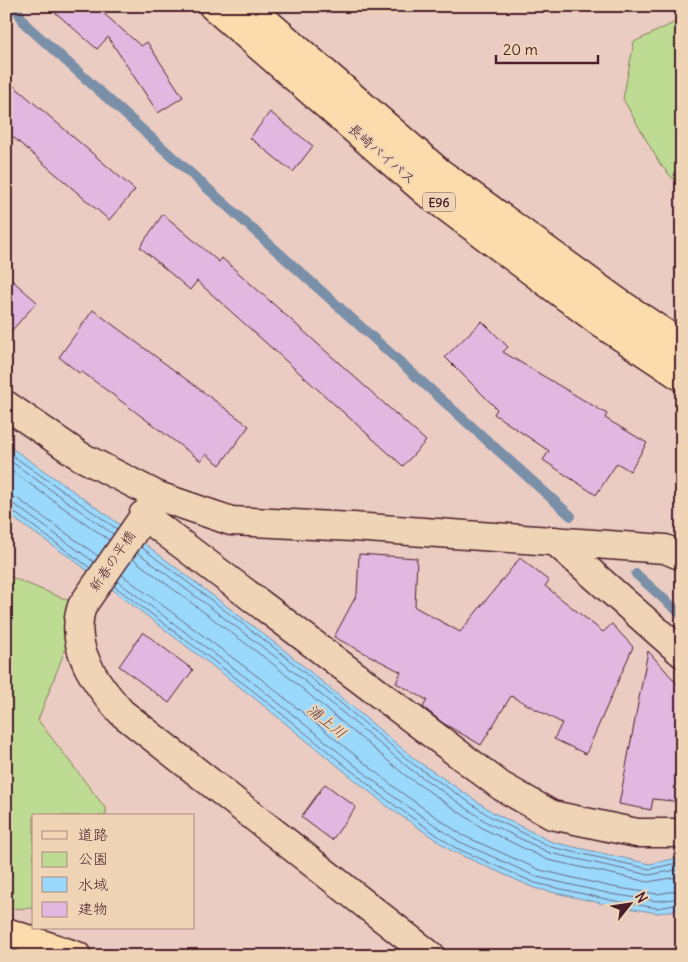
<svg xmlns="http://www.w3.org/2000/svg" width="688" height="962" font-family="Delius,'Klee One',sans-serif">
	<rect width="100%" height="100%" fill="#ebccc2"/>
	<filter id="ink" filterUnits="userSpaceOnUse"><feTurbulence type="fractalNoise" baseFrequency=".02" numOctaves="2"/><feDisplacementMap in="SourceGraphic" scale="10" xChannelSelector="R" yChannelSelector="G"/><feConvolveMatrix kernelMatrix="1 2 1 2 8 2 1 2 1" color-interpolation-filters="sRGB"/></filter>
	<g filter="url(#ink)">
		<!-- green -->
		<path fill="#bedb93" stroke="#847d5f" d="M 682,19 L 682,189 L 660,164 L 623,99 L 634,42 Z
			M 6,575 L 82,606 L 38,720 L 106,809 L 106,816 L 34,816 L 34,908 L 6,909 Z"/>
		<!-- water -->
		<path fill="#9ad9fc" stroke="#7a8fa8" d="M 6,444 L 107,515 L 284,650 L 416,760 L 494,813 L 552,842 L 650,864 L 682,857 L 682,909 L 658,913 L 609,905 L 534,888 L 452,851 L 387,806 L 253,697 L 75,561 L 6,513 Z"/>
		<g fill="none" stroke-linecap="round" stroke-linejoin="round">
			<!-- shore -->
			<path stroke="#6a697f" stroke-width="1" d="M 6,451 L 117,529
				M 6,458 L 113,534
				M 6,467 L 109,540
				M 6,495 L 18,499 L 98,556
				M 6,503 L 15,505 L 94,562
				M 6,509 L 11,510 L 90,568
				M 141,547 L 281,653 L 413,764 L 491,817 L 551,847 L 650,869 L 682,862
				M 137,552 L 277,658 L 410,769 L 488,823 L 550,853 L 649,875 L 682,869
				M 133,559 L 273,664 L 405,775 L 484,829 L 548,860 L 648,882 L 682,876
				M 122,575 L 265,682 L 399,791 L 462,835 L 540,870 L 612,887 L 657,894 L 682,890
				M 117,581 L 260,688 L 394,797 L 458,841 L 537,877 L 611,894 L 657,901 L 682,898
				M 114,586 L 256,693 L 390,802 L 454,847 L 535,883 L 610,900 L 657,908 L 682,904"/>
			<!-- stream -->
			<path stroke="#7a8fa8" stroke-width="10" d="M 15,6 L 25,24 L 571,516
				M 636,574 L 682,615"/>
		</g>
		<!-- building -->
		<path fill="#e1b8df" stroke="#4a1f2b" d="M 48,6 L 95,6 L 141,46 L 147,42 L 183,97 L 158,113 L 108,37 L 97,49 Z
			M 6,79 L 135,190 L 109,220 L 6,131 Z
			M 270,112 L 313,146 L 293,172 L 250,138 Z
			M 163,214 L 219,262 L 222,258 L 426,441 L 403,466 L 197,281 L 190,290 L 140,247 Z
			M 6,275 L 37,302 L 6,337 Z
			M 93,310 L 249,426 L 220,465 L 206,454 L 201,461 L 81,371 L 79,373 L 59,357 Z
			M 482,321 L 508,347 L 503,352 L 607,414 L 605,418 L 647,443 L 630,471 L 617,463 L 596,495 L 543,460 L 549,451 L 494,414 L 497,409 L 445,357 Z
			M 359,554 L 417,558 L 415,607 L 460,632 L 520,558 L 549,581 L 545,586 L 603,632 L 612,624 L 633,647 L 586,754 L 554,739 L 562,723 L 511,696 L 481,745 L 443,723 L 423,707 L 427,700 L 396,683 L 401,672 L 334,637 L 357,594 Z
			M 143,632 L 193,670 L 169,703 L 119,666 Z
			M 648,651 L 682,689 L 682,802 L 653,799 L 651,810 L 619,804 Z
			M 325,784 L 356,807 L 332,840 L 301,817 Z"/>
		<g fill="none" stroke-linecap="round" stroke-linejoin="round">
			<defs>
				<path id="minor" d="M 158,496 L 82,606 C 68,647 96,684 122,713 L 431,956
					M 143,515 L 501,786 L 552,815 L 637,833 L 682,833
					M 555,541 L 682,653"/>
				<path id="tertiary" d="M 6,405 L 80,456 L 158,496 L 231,521 L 353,527 L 665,549 L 682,556"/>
				<path id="motorway" d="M 213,6 L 425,191 L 601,323 L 682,377
					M 248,6 L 439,172 L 615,300 L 682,345
					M 6,932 L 77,956"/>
			</defs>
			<!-- minor casing -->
			<use href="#minor" stroke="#4a1f2b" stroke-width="31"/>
			<!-- tertiary casing -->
			<use href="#tertiary" stroke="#4a1f2b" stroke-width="31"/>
			<!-- motorway casing -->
			<use href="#motorway" stroke="#4a1f2b" stroke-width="31"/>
			<!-- minor -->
			<use href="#minor" stroke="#efd4b6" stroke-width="28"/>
			<!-- tertiary -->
			<use href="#tertiary" stroke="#efd4b6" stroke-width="28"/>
			<!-- motorway -->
			<use href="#motorway" stroke="#fcdcac" stroke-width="28"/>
		</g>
	</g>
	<g text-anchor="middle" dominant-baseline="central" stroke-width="4" stroke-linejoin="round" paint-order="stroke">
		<!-- shield labels -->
		<rect fill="#efd4b6" stroke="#7c5555" stroke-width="1" x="423" y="192.5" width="32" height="19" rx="4"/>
		<g font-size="12" font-weight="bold" fill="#4a1f2b">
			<text x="439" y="202">E96</text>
		</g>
		<!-- street labels -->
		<g font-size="14" fill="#4a1f2b" stroke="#efd4b6">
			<text transform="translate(382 154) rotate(41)">長崎バイパス</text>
			<text transform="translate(112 561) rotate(-56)">新春の平橋</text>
		</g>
		<!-- water labels -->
		<g font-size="15" font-style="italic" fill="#563b4a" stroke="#efd4b6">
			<text transform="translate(327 721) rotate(39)">浦上川</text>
		</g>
	</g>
	<!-- margin -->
	<rect width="688" height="962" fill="none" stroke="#efd4b6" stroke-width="25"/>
	<rect x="12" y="12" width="663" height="937" fill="none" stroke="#4a1f2b" stroke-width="2" filter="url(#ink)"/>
	<!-- legend -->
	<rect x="32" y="814" width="162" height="115" fill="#efd4b6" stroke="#ad8c7e"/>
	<rect x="42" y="831" width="25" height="8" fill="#efd4b6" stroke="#ad8c7e"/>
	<text x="78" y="840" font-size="15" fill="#4a1f2b">道路</text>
	<rect x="42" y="852" width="25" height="15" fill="#bedb93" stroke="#ad8c7e"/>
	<text x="78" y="864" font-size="15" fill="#4a1f2b">公園</text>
	<rect x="42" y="877" width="25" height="15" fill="#9ad9fc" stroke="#ad8c7e"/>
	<text x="78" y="890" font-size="15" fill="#4a1f2b">水域</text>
	<rect x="42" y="902" width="25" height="15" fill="#e1b8df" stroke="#ad8c7e"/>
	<text x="78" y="914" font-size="15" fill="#4a1f2b">建物</text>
	<!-- north arrow -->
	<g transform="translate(630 904) rotate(60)" stroke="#efd4b6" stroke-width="4" paint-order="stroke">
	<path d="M0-4L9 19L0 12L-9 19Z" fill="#4a1f2b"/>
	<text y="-8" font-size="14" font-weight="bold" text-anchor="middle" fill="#4a1f2b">N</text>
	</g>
	<!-- scale -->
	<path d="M496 55v8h102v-8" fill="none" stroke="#4a1f2b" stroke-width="2.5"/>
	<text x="503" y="55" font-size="15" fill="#4a1f2b" stroke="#efd4b6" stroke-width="4" paint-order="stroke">20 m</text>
</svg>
